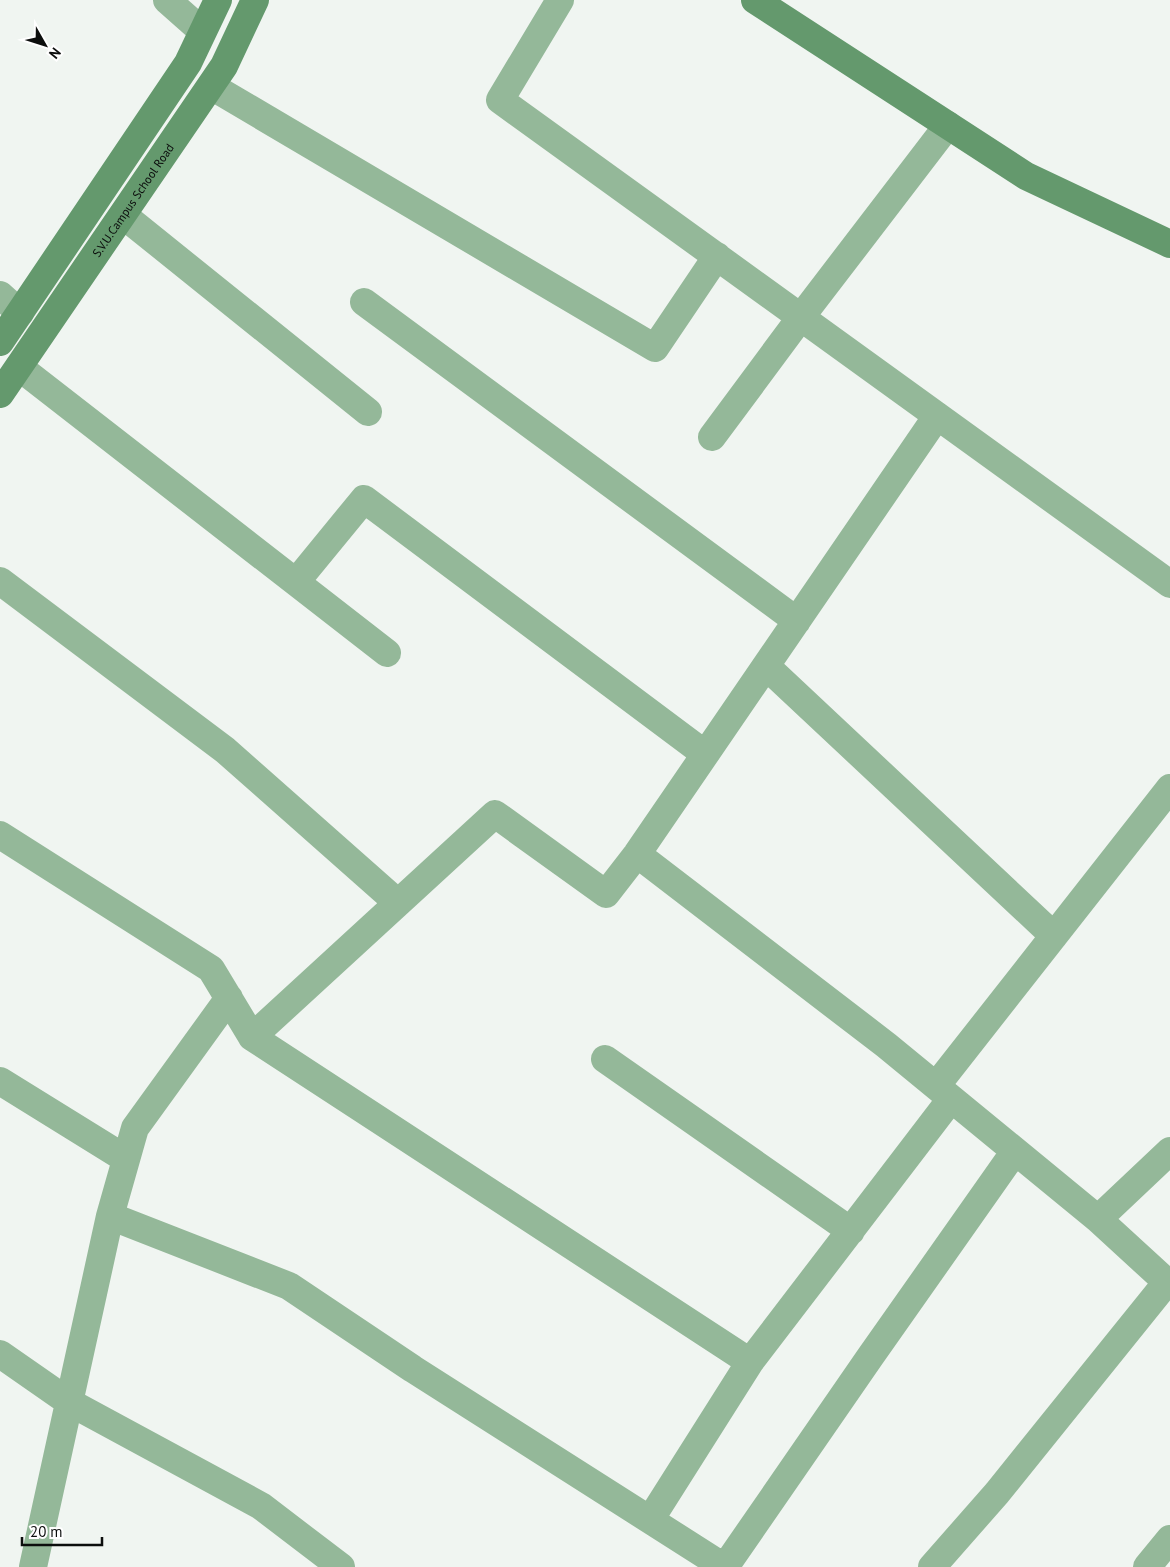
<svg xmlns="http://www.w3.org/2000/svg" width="1170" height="1567" font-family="'PT Sans',sans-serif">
	<rect width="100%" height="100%" fill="#f0f5f1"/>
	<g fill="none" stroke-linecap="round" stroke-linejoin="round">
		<!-- street -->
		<path stroke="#94b899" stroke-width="28" d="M 167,0 L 202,31
			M 560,0 L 500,100 L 1170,584
			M 211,86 L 655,348 L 717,256
			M 123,215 L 368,412
			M 0,295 L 20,313
			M 364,302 L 797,621
			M 19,367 L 387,653
			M 712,437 L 801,317 L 948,125
			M 0,581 L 225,750 L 398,903
			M 296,582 L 364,499 L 705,754
			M 766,666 L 1054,936
			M 0,835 L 211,969 L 252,1037
			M 637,854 L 886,1045 L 1098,1219 L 1170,1285
			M 605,1059 L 851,1231
			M 0,1081 L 126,1159
			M 936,1086 L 1170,788
			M 110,1216 L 289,1286 L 413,1369 L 724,1567
			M 1098,1219 L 1170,1151
			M 0,1354 L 69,1402 L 261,1506 L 341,1567
			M 750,1362 L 252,1037 L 495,814 L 606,894 L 637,854 L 937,416
			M 650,1520 L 750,1362 L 951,1099
			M 33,1567 L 110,1216 L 135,1128 L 229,998
			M 725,1567 L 870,1357 L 1015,1151
			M 932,1567 L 997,1493 L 1167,1282
			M 1147,1567 L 1170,1539"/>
		<!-- secondary -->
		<g stroke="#64996d" stroke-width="28">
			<path d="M 755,0 L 1026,176 L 1170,244"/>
			<path d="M 0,342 L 188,63 L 218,0"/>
			<path id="s1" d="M 0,394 L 224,66 L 255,0"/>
		</g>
	</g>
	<g text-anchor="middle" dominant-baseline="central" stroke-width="4.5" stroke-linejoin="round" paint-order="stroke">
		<!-- street labels -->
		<g font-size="12" fill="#0c0e0d" stroke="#fff">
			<text stroke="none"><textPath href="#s1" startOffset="235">S.V.U.Campus School Road</textPath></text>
		</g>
	</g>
	<!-- north arrow -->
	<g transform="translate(45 45) rotate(129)" stroke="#ffffff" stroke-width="4" paint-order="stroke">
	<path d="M0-4L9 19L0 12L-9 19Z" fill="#0c0e0d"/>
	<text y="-8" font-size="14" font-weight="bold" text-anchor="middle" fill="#0c0e0d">N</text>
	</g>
	<!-- scale -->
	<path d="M22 1537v8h80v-8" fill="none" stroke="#0c0e0d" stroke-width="2.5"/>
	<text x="30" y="1537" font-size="15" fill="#0c0e0d" stroke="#ffffff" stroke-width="4" paint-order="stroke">20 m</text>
</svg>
